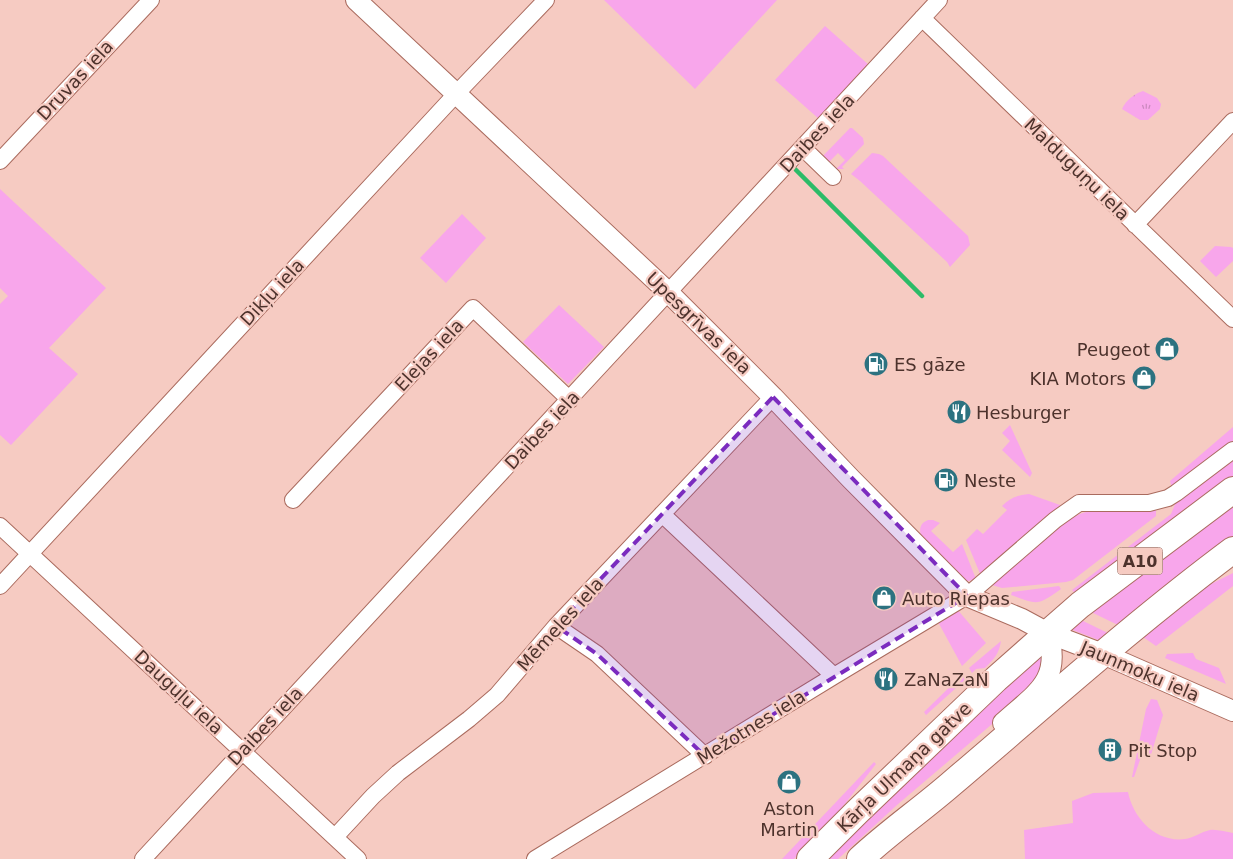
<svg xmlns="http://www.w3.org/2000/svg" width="1233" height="859" font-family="'DejaVu Sans',sans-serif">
	<defs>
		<pattern id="park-tufts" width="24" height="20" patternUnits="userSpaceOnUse" patternTransform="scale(1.25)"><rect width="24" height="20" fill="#f8a6eb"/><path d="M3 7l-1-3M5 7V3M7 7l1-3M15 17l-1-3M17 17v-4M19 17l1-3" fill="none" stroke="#cb88bf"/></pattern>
	</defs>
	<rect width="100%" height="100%" fill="#f6cbc2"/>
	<!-- grass -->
	<path fill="#f8a6eb" d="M 604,0 L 777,0 L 695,89 Z
		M 825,26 L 869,65 L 819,119 L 775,80 Z
		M 850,128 L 852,128 L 863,138 L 864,144 L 842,167 L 844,169 L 836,169 L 845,160 L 838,153 L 828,163 L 822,157 Z
		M 872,153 L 879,154 L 883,156 L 968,236 L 970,245 L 950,267 L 947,262 L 860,181 L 851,174 Z
		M 0,189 L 106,288 L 49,348 L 78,374 L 11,445 L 0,435 L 0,304 L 8,296 L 0,288 Z
		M 462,214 L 486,238 L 446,283 L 420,258 Z
		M 1215,246 L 1231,247 L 1233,248 L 1233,261 L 1216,277 L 1200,261 Z
		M 559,305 L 604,347 L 568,384 L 523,342 Z
		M 1010,425 L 1032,473 L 1030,477 L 1002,450 L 1010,441 L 1002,433 Z
		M 1233,427 L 1233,442 L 1172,488 L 1170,481 Z
		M 1233,457 L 1233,477 L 1141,545 L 1077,595 L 1072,590 L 1171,514 L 1176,502 Z
		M 1029,494 L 1060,505 L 1061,507 L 981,576 L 966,540 L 977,529 L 983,534 L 1007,510 L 1002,506 C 1010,498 1017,495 1029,494 Z
		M 1233,504 L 1233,536 L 1182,575 L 1120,626 L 1091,612 Z
		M 1156,508 L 1156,516 L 1073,580 L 1066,582 L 1002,588 L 992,585 C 1013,567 1063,517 1086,512 C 1109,507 1133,513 1156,508 Z
		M 928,520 L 933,520 L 940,523 L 931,531 L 953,552 L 962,544 L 976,579 L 968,581 L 959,578 L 921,537 C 919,529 920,523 928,520 Z
		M 1233,573 L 1233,586 L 1156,646 L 1143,637 L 1207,586 Z
		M 1059,586 L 1061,589 C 1037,606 1038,605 1011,595 L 1012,592 Z
		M 956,608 L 986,643 L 962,666 L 937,620 Z
		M 1081,620 L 1110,634 L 1101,641 L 1070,629 Z
		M 1001,641 C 999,654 994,659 985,668 L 976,669 L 972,673 L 969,668 Z
		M 1044,650 L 1039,684 L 897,805 L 838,859 L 829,859 L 974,714 Z
		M 1193,653 L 1196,659 L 1219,668 L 1226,684 L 1165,658 L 1167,654 Z
		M 962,675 L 966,679 L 926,715 L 924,712 Z
		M 1151,699 L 1157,700 L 1163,715 L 1150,758 L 1141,757 L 1134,777 L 1132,777 L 1146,709 Z
		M 874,762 L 876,764 L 837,814 L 794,859 L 782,859 Z
		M 1128,792 C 1133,818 1156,843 1185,839 C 1193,838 1201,832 1210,830 C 1217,829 1226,832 1233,833 L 1233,859 L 1025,859 L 1024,830 L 1073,823 L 1072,801 L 1093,793 Z"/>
	<!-- park -->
	<path fill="url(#park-tufts)" d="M 1143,91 L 1157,98 L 1161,104 L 1160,109 L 1148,120 L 1140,120 L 1122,109 C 1126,100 1134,94 1143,91 Z"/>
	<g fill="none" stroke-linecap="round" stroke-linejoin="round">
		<!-- stream -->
		<path stroke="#2cbb68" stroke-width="4.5" d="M 795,169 L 922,296"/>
		<defs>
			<path id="minor" d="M 922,18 L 1233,319
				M 803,148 L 833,177
				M 0,161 L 151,0
				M 1135,225 L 1233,121
				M 293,500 L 473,308 L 570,400
				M 662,514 L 834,676
				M 0,526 L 358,859
				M 0,586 L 456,94 L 546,0
				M 556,626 L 597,654 L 705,756
				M 335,837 L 373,796 L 398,773 L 469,719 L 497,695 L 556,626 L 773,397
				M 143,859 L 939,0
				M 535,859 L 834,676 L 967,596 L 1055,520 L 1079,503 L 1149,503 L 1168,498 L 1176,493 L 1233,450"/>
			<path id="tertiary" d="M 356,0 L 668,292 L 773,397 L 851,479 L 967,596 L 1022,619 L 1048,633 L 1103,654 L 1233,711
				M 1003,723 C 1036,693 1062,681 1048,633"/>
			<path id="trunk" d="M 810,859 L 857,812 L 996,679 L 1048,633 L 1080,605 L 1233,490
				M 860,859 C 889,832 921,810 951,784 C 1044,705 1135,623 1233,550"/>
		</defs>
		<!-- minor casing -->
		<use href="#minor" stroke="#aa6b5e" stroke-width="18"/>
		<!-- tertiary casing -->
		<use href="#tertiary" stroke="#aa6b5e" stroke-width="22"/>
		<!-- trunk casing -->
		<use href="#trunk" stroke="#aa6b5e" stroke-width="28"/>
		<!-- minor -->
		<use href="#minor" stroke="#fff" stroke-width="16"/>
		<!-- tertiary -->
		<use href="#tertiary" stroke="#fff" stroke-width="20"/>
		<!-- trunk -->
		<use href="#trunk" stroke="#fff" stroke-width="26"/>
	</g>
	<!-- marked area -->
	<path fill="#7b2cbf" fill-opacity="0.2" stroke="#7b2cbf" stroke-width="4" stroke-dasharray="10 6" stroke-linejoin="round" d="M 773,397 L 967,596 L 705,756 L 597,654 L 556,626 Z"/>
	<!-- icons -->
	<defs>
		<symbol id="shop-disc" viewBox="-11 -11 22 22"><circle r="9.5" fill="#2c7280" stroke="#f6cbc2"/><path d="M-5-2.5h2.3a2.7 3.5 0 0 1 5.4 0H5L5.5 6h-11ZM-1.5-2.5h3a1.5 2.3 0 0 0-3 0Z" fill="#fff"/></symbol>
		<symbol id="fuel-disc" viewBox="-11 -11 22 22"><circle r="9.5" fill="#2c7280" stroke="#f6cbc2"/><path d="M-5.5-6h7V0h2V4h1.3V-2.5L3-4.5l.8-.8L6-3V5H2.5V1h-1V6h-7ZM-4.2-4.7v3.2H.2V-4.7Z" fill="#fff"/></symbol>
		<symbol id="restaurant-disc" viewBox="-11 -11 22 22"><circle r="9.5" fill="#2c7280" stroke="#f6cbc2"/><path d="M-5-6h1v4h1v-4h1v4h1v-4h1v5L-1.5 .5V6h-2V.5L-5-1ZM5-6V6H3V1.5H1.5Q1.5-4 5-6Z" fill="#fff"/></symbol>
		<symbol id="building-disc" viewBox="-11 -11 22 22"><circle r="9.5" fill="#2c7280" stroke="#f6cbc2"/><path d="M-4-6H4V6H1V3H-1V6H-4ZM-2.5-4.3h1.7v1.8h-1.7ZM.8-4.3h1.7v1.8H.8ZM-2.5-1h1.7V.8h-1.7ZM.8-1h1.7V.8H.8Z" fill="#fff"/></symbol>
	</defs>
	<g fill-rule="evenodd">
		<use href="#shop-disc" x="1153" y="335" width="28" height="28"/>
		<use href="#fuel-disc" x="862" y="350" width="28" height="28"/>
		<use href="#shop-disc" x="1130" y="364" width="28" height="28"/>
		<use href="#restaurant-disc" x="945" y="398" width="28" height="28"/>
		<use href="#fuel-disc" x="932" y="466" width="28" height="28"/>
		<use href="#shop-disc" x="870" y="584" width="28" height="28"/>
		<use href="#restaurant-disc" x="872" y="665" width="28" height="28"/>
		<use href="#building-disc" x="1096" y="736" width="28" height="28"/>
		<use href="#shop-disc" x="775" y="768" width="28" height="28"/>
	</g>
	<g text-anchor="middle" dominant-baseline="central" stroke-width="4.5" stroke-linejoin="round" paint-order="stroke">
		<!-- shield labels -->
		<rect fill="#f6cbc2" stroke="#806059" stroke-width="1" x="1117.5" y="547.5" width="45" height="27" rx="4"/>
		<g font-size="16" font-weight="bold" fill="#4d322c">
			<text x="1140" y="561">A10</text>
		</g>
		<!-- street labels -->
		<g font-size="18" fill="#4d322c" stroke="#f6cbc2">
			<text transform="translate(75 80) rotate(-47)">Druvas iela</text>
			<text transform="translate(817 133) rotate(-47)">Daibes iela</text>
			<text transform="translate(1077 169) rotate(44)">Malduguņu iela</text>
			<text transform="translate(272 292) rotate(-47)">Dikļu iela</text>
			<text transform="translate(699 323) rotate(44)">Upesgrīvas iela</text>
			<text transform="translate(429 355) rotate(-47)">Elejas iela</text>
			<text transform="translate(542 430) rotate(-47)">Daibes iela</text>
			<text transform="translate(560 624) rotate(-48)">Mēmeles iela</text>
			<text transform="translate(1140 671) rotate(23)">Jaunmoku iela</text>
			<text transform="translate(179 692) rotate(43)">Dauguļu iela</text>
			<text transform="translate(265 726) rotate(-47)">Daibes iela</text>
			<text transform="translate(751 727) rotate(-32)">Mežotnes iela</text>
			<text transform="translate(904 767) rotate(-44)">Kārļa Ulmaņa gatve</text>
		</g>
		<!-- poi labels -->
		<g font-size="18" fill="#4d322c" stroke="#f6cbc2" text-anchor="start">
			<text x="1150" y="349" text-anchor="end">Peugeot</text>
			<text x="894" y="364">ES gāze</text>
			<text x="1126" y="378" text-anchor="end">KIA Motors</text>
			<text x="976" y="412">Hesburger</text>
			<text x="964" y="480">Neste</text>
			<text x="902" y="598">Auto Riepas</text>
			<text x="904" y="679">ZaNaZaN</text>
			<text x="1128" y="750">Pit Stop</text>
			<text x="789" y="808" text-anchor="middle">Aston<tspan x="789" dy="21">Martin</tspan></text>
		</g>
	</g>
</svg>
